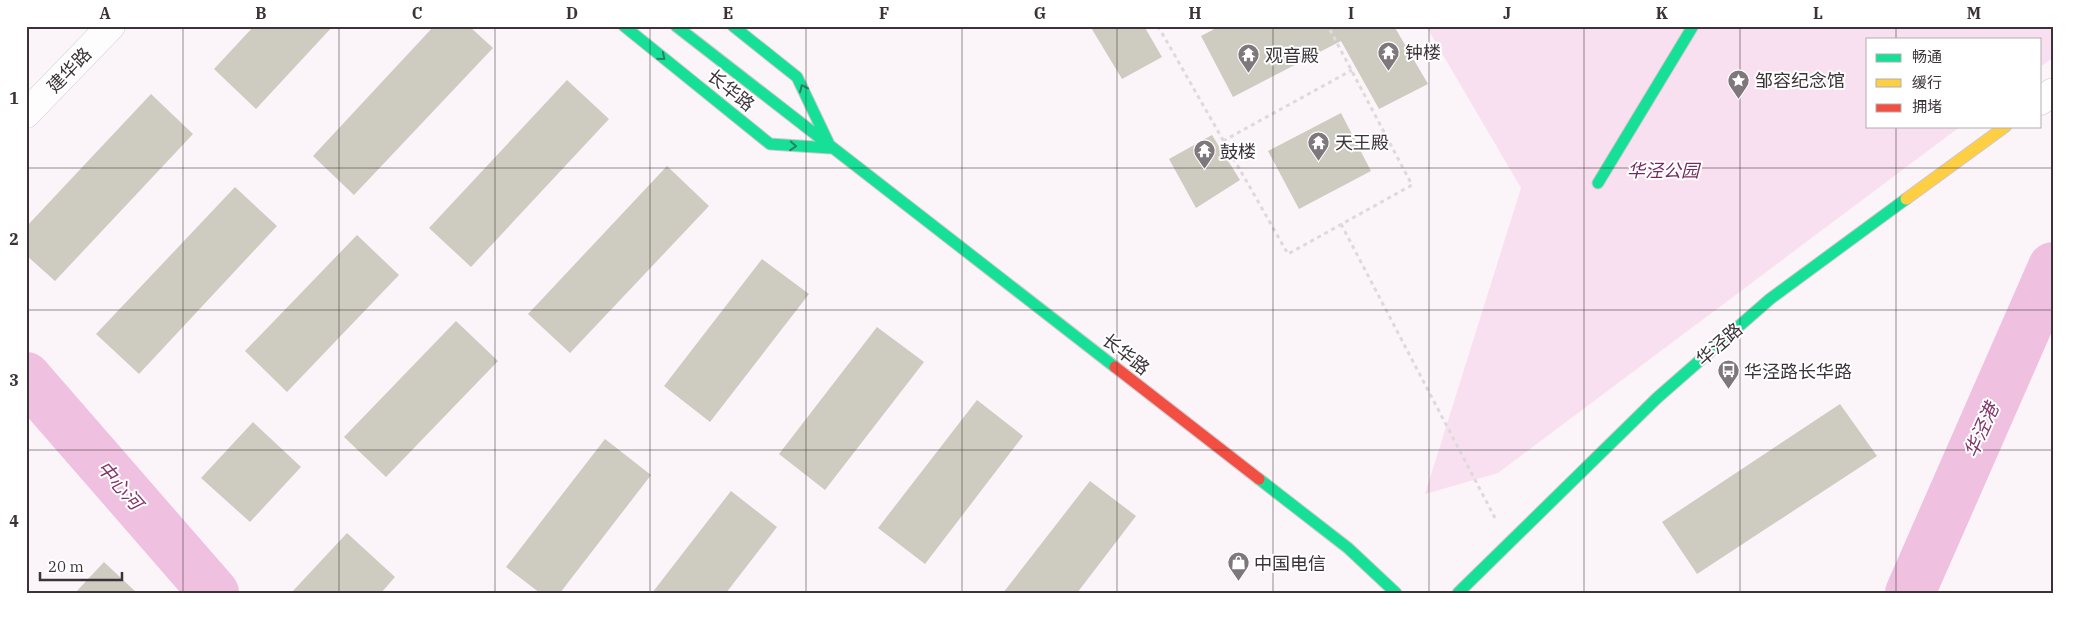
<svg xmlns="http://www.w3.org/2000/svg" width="2079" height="619" font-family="'IBM Plex Serif','Noto Sans SC',serif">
	<rect width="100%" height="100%" fill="#fbf4f8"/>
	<!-- green -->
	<path fill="#f9e0f0" d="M 1426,26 L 2053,26 L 2053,58 L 2040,67 L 2040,39 L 1868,39 L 1868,126 L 1961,126 L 1498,473 L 1425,494 L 1521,188 Z"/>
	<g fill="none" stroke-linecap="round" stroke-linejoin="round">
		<!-- river -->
		<path stroke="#f0c0e0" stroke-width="50" d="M 26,377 L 214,593
			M 1910,593 L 2053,267"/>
	</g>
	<!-- building -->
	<path fill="#ceccc0" d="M 254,26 L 333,26 L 256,109 L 214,69 Z
		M 434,26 L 469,26 L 493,48 L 354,195 L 313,156 Z
		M 1090,26 L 1144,26 L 1162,57 L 1122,79 Z
		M 1220,26 L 1394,26 L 1428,84 L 1379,109 L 1341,41 L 1233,97 L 1201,36 Z
		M 567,80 L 609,119 L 471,267 L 429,228 Z
		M 151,94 L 193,134 L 55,281 L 26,255 L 26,227 Z
		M 1341,113 L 1371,171 L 1299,209 L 1268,151 Z
		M 1212,135 L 1240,180 L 1196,208 L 1169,159 Z
		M 667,166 L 709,206 L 570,353 L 528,314 Z
		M 235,187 L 277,226 L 139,374 L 96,334 Z
		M 357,235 L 399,275 L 287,392 L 245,351 Z
		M 762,259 L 809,294 L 710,422 L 664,386 Z
		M 456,321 L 498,361 L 386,477 L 344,437 Z
		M 877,327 L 924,362 L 825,490 L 779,454 Z
		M 977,400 L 1023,436 L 925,564 L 878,528 Z
		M 1840,404 L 1877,456 L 1697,574 L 1662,522 Z
		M 253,422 L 301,467 L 250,522 L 201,478 Z
		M 605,439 L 651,475 L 560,593 L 540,593 L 506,567 Z
		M 1090,481 L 1136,516 L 1077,593 L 1003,593 Z
		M 731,491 L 777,527 L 726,593 L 652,593 Z
		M 347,533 L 395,577 L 381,593 L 291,593 Z
		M 104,562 L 137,593 L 75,593 Z"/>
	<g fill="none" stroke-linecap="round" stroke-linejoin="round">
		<defs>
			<path id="street" d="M 2040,101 L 2053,92
				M 26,114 L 111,26"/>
			<path id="fast" d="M 624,26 L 770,144 L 830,148
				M 676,26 L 1115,367
				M 733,26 L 797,77 L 828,142
				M 1598,183 L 1693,26
				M 1259,479 L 1348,548 L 1396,593
				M 1458,593 L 1657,398 L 1770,299 L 1906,199"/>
			<path id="slow" d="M 1906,199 L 2006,126"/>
			<path id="jam" d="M 1115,367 L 1259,479"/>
		</defs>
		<!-- street casing -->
		<use href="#street" stroke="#cfc8cc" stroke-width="29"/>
		<!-- fast casing -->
		<use href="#fast" stroke="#cfc8cc" stroke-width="13"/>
		<!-- slow casing -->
		<use href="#slow" stroke="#cfc8cc" stroke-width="13"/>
		<!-- jam casing -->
		<use href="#jam" stroke="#cfc8cc" stroke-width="13"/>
		<!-- path -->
		<path stroke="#dcdadb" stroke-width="3" stroke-dasharray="4 4" stroke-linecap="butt" d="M 1158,26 L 1288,254 L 1412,185 L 1328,26
			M 1223,141 L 1352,70
			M 1341,224 L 1495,518"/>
		<!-- street -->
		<use href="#street" stroke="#fefdfe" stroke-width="28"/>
		<!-- fast -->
		<use href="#fast" stroke="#16e098" stroke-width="11"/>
		<!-- slow -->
		<use href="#slow" stroke="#ffcf43" stroke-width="11"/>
		<!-- jam -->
		<use href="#jam" stroke="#f24e42" stroke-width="11"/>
	</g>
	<!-- one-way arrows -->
	<defs><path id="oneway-chevron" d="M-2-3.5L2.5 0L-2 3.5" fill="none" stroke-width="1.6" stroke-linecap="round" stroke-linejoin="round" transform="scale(1.25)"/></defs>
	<g stroke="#2a8163">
		<use href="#oneway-chevron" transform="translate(662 57) rotate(39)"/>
		<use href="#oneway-chevron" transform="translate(803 88) rotate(-115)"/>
		<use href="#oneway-chevron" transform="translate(793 146) rotate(4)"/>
	</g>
	<!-- grid -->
	<path fill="none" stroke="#3b3338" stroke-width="1" stroke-opacity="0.55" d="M 183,26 L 183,593M 339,26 L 339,593M 495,26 L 495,593M 650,26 L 650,593M 806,26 L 806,593M 962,26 L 962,593M 1117,26 L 1117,593M 1273,26 L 1273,593M 1429,26 L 1429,593M 1584,26 L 1584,593M 1740,26 L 1740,593M 1896,26 L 1896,39M 1896,126 L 1896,593M 26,168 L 2053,168M 26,310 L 2053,310M 26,450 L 2053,450"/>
	<!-- icons -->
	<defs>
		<symbol id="temple-pin" viewBox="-11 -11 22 30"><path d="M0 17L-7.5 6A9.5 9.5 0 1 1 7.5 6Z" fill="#7e777b" stroke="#fff"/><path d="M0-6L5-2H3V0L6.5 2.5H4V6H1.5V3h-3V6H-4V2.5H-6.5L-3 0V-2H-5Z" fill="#fff"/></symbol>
		<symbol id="sight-pin" viewBox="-11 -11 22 30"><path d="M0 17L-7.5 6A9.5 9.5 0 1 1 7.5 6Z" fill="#7e777b" stroke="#fff"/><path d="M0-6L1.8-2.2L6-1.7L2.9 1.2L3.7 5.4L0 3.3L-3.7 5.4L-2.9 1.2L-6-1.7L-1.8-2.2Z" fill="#fff"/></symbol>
		<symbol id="bus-pin" viewBox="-11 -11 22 30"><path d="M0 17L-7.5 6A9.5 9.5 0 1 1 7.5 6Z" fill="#7e777b" stroke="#fff"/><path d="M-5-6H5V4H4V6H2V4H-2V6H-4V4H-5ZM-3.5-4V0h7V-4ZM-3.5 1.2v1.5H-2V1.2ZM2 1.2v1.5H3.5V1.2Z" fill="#fff"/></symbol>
		<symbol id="shop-pin" viewBox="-11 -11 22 30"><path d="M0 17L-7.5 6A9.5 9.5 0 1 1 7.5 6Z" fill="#7e777b" stroke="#fff"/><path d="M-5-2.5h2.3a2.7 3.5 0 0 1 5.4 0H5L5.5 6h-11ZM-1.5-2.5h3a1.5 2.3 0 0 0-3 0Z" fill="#fff"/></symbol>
	</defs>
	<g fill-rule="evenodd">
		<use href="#temple-pin" x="1376" y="40" width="25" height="34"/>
		<use href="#temple-pin" x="1236" y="42" width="25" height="34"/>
		<use href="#sight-pin" x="1726" y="68" width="25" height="34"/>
		<use href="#temple-pin" x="1306" y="130" width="25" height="34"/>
		<use href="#temple-pin" x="1192" y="138" width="25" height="34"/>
		<use href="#bus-pin" x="1716" y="358" width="25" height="34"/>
		<use href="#shop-pin" x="1226" y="550" width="25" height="34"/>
	</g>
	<g text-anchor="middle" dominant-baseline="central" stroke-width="4" stroke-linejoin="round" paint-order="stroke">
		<!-- poi labels -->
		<g font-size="18" fill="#3b3338" stroke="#fff" text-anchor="start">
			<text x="1405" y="52">钟楼</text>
			<text x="1265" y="55">观音殿</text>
			<text x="1755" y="80">邹容纪念馆</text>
			<text x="1335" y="142">天王殿</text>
			<text x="1220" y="151">鼓楼</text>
			<text x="1744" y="371">华泾路长华路</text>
			<text x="1254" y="563">中国电信</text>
		</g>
		<!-- street labels -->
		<g font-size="18" fill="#3b3338" stroke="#fff">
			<text transform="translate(69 70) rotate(-46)">建华路</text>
			<text transform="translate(731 90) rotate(39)">长华路</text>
			<text transform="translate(1719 344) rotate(-41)">华泾路</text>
			<text transform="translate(1126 354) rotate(38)">长华路</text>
		</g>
		<!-- park labels -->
		<g font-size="18" font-style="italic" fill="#762a61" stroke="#fff">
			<text x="1663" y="170">华泾公园</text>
		</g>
		<!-- water labels -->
		<g font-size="19" font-style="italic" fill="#82366d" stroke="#fff">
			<text transform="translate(1981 430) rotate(-66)">华泾港</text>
			<text transform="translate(120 485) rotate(49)">中心河</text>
		</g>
	</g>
	<!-- border -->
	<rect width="2079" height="619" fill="none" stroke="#ffffff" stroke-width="55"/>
	<!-- legend -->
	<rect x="1866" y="38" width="175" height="90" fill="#ffffff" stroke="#b1adaf"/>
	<rect x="1876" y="54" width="25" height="8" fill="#16e098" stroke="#b1adaf"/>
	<text x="1912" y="62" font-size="15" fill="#3b3338">畅通</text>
	<rect x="1876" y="79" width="25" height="8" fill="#ffcf43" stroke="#b1adaf"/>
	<text x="1912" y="88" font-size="15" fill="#3b3338">缓行</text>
	<rect x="1876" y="104" width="25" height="8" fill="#f24e42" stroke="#b1adaf"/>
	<text x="1912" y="112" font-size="15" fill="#3b3338">拥堵</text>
	<!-- scale -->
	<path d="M40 572v8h82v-8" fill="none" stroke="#3b3338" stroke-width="2.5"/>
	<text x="48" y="572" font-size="15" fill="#3b3338" stroke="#ffffff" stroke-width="4" paint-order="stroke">20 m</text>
	<rect x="28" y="28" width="2024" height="564" fill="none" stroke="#3b3338" stroke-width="2"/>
	<g font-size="16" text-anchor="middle" font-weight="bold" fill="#3b3338">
		<text x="105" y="19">A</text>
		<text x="261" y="19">B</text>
		<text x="417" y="19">C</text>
		<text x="572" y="19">D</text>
		<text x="728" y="19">E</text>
		<text x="884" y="19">F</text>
		<text x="1040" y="19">G</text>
		<text x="1195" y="19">H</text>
		<text x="1351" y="19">I</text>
		<text x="1507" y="19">J</text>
		<text x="1662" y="19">K</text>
		<text x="1818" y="19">L</text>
		<text x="1974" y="19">M</text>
		<text x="14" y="104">1</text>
		<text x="14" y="245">2</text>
		<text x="14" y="386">3</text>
		<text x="14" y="527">4</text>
	</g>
</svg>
